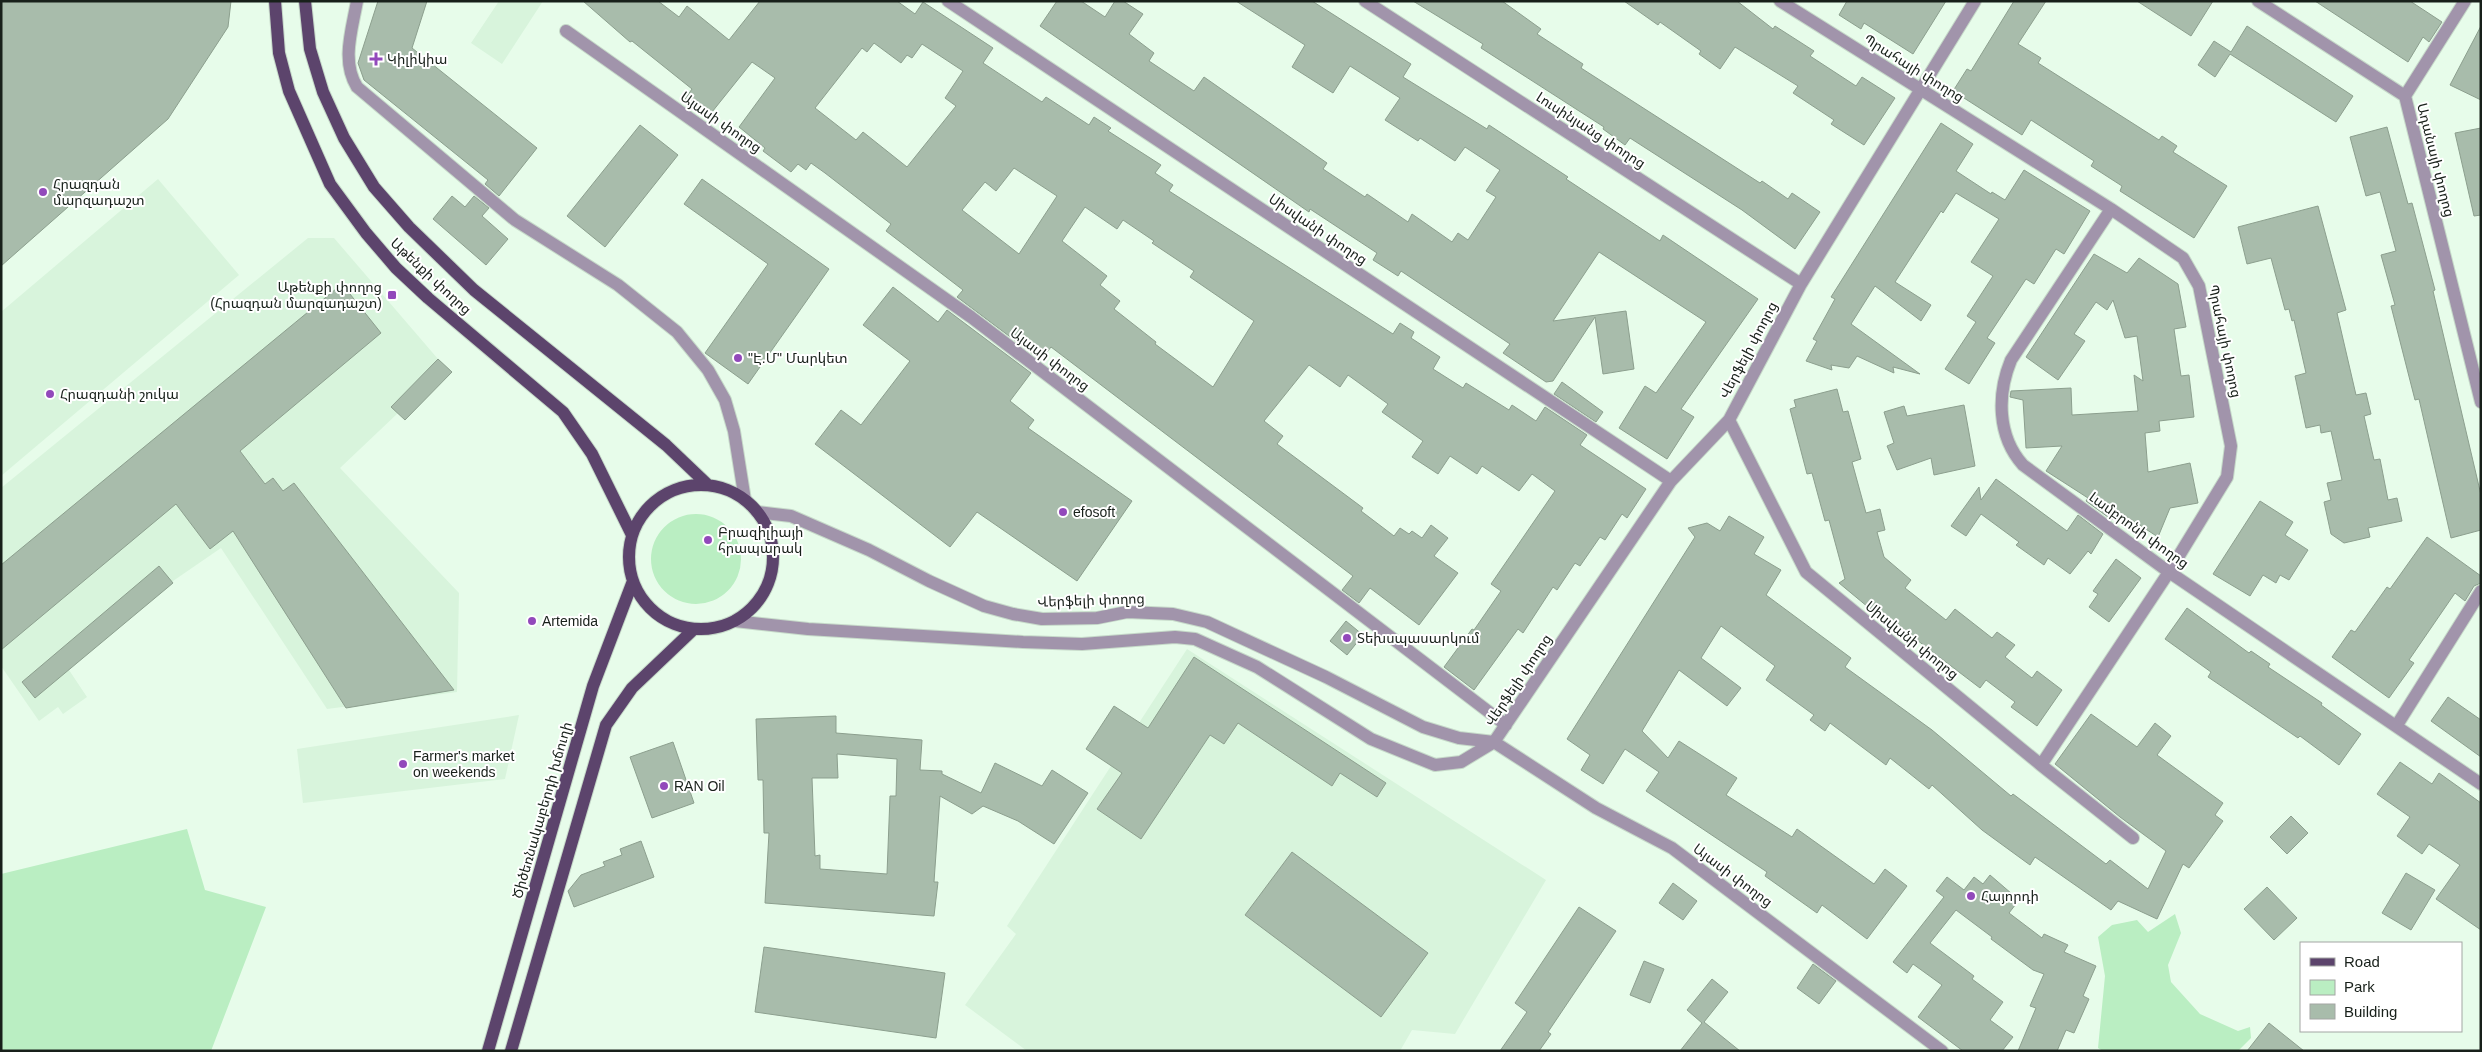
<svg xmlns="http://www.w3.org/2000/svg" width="2482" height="1052" font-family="Arial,'Noto Sans Armenian',sans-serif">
	<rect width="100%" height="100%" fill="#e7fcea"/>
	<!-- built -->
	<path fill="#d8f4dc" d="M 499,1 L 543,1 L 502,64 L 471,43 Z
		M 158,179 L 239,275 L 1,476 L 1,312 Z
		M 308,238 L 334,238 L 438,359 L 392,407 L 398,413 L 340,468 L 459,593 L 457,692 L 327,709 L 221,548 L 61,658 L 87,697 L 63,714 L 58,707 L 39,721 L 1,666 L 1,488 Z
		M 1187,649 L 1546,880 L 1455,1034 L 1412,1030 L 1400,1051 L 1027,1051 L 965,1005 L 1016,934 L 1007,926 Z
		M 519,715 L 505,779 L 303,803 L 297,749 Z"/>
	<!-- green -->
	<path fill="#baeec2" d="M651 559a45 45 0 1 1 90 0a45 45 0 1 1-90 0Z
		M 187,829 L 205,890 L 266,907 L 211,1051 L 1,1051 L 1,874 Z
		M 2175,914 L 2181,933 L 2168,965 L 2171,982 L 2200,1014 L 2238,1031 L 2250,1027 L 2251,1038 L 2238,1051 L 2103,1051 L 2098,1048 L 2105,976 L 2098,937 L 2112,925 L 2137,920 L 2148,932 Z"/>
	<!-- building -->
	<path fill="#a8bcab" stroke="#8c9f8e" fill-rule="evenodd" d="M 1,1 L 231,1 L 228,27 L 168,119 L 1,266 Z
		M 378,1 L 427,1 L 412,48 L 537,148 L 499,196 L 485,184 L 488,180 L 364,80 L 358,63 Z
		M 583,1 L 658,1 L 679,17 L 687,6 L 729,40 L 760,1 L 897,1 L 915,14 L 923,2 L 993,48 L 983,63 L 1042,102 L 1046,97 L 1089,125 L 1094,117 L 1111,128 L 1108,131 L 1161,165 L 1155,173 L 1173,185 L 1169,191 L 1393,334 L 1400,323 L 1414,332 L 1411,338 L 1440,357 L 1433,369 L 1463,388 L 1466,383 L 1509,410 L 1512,405 L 1536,421 L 1545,407 L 1587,435 L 1580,445 L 1646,489 L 1627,518 L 1622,514 L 1605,540 L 1600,537 L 1580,566 L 1575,563 L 1557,590 L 1553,587 L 1523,633 L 1518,629 L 1474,690 L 1444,667 L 1472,629 L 1474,630 L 1501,591 L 1491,584 L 1555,491 L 1532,474 L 1519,491 L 1482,466 L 1477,474 L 1450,456 L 1438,474 L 1412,457 L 1423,441 L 1382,412 L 1388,404 L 1348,375 L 1340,387 L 1309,365 L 1264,421 L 1283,436 L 1277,444 L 1363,508 L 1361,511 L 1394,536 L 1400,528 L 1409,534 L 1412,531 L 1422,538 L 1431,525 L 1448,538 L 1434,556 L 1458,573 L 1419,625 L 1370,588 L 1359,603 L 1342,590 L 1353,576 L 1051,347 L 1041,360 L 957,297 L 963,290 L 886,231 L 891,224 L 825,173 L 811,163 L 806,170 L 798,164 L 791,172 L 763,151 L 765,148 L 739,127 L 775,78 L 752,62 L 708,117 L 685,99 L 692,89 L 632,41 L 630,42 ZM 874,43 L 901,63 L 907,55 L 912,58 L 922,44 L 963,71 L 945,98 L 956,106 L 907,167 L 863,132 L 856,140 L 815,108 L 862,48 L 867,52 ZM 1014,168 L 1057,196 L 1019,254 L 962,210 L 985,182 L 996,191 ZM 1085,207 L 1117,229 L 1123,220 L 1154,241 L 1152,243 L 1194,271 L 1190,277 L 1254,321 L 1213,387 L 1155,344 L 1156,342 L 1114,309 L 1120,301 L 1100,285 L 1107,276 L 1062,241 Z
		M 1057,1 L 1081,1 L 1105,17 L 1115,1 L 1123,1 L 1143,14 L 1129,34 L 1154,53 L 1149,61 L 1194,91 L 1204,77 L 1327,163 L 1323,169 L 1365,197 L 1367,194 L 1408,222 L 1412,214 L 1452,242 L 1458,233 L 1468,240 L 1496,197 L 1486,191 L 1500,170 L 1465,147 L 1455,161 L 1420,138 L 1418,141 L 1385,120 L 1400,98 L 1350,66 L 1333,93 L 1292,67 L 1305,45 L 1236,1 L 1312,1 L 1411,64 L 1403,77 L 1487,129 L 1489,125 L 1568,177 L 1566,179 L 1660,241 L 1663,235 L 1758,299 L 1681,409 L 1694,417 L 1667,459 L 1619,428 L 1645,386 L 1656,393 L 1706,322 L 1599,252 L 1553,321 L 1626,311 L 1634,369 L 1603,374 L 1595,317 L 1553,381 L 1546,382 L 1503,353 L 1510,344 L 1401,271 L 1398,276 L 1373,260 L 1377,253 L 1310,209 L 1309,212 L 1040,26 Z
		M 1413,1 L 1502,1 L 1541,29 L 1537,34 L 1583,64 L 1581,68 L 1760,183 L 1762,181 L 1788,199 L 1792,193 L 1820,212 L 1795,249 L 1742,210 L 1630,138 L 1625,145 L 1603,129 L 1604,127 L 1481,48 L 1483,44 Z
		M 1624,1 L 1737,1 L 1773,29 L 1775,26 L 1814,51 L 1810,56 L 1856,86 L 1862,77 L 1895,98 L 1864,145 L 1831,124 L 1834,120 L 1793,93 L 1798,86 L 1735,47 L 1720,69 L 1699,54 L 1701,51 L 1660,22 L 1658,25 Z
		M 1847,1 L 1946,1 L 1913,54 L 1864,23 L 1861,29 L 1839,15 Z
		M 2014,1 L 2046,1 L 2018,44 L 2041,58 L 2038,63 L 2159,140 L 2162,136 L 2177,146 L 2173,152 L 2227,186 L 2194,238 L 2120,191 L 2122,186 L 2091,166 L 2094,161 L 2031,120 L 2022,135 L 1953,91 L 1967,69 L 1971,71 Z
		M 2137,1 L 2213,1 L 2191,36 Z
		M 2315,1 L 2410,1 L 2442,22 L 2429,42 L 2423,37 L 2408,62 Z
		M 2247,26 L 2353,96 L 2336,122 L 2230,54 L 2215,77 L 2198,65 L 2214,41 L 2231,52 Z
		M 2481,26 L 2481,100 L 2450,85 Z
		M 1941,123 L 1973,144 L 1956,171 L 1991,194 L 1992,192 L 2005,200 L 2024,170 L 2090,211 L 2064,254 L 2056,249 L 2034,284 L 2026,279 L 1987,338 L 1995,343 L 1969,384 L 1945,369 L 1976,322 L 1967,316 L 1993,276 L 1971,262 L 1999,219 L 1956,193 L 1943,213 L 1941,211 L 1895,282 L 1931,305 L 1921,321 L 1875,286 L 1851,324 L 1920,374 L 1893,367 L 1894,373 L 1857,356 L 1849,368 L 1831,365 L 1832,370 L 1806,361 L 1817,341 L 1813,339 L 1835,299 L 1831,297 Z
		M 640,125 L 678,155 L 605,247 L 567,216 Z
		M 2387,127 L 2408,204 L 2412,203 L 2435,290 L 2433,291 L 2481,495 L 2481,530 L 2451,538 L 2419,399 L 2415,400 L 2391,306 L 2395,305 L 2381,255 L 2396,251 L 2380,192 L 2366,196 L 2350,137 Z
		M 2481,128 L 2481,215 L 2474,216 L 2455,133 Z
		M 702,179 L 829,269 L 748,384 L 705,353 L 768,264 L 684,204 Z
		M 452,196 L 465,207 L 474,196 L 489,208 L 482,216 L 508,239 L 486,265 L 433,219 Z
		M 2318,206 L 2346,310 L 2337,313 L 2356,395 L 2366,393 L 2371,414 L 2364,416 L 2374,460 L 2380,459 L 2388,500 L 2397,498 L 2402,521 L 2368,528 L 2370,537 L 2344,543 L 2331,534 L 2324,502 L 2331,500 L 2327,483 L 2342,480 L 2331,431 L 2321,433 L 2320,425 L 2306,428 L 2295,376 L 2306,373 L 2294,320 L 2292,321 L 2289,309 L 2285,310 L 2271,258 L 2247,264 L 2238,227 Z
		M 2094,254 L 2127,273 L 2139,258 L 2178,284 L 2186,327 L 2174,329 L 2181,376 L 2189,375 L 2194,417 L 2159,421 L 2160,431 L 2145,433 L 2148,472 L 2190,463 L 2198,503 L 2170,508 L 2158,537 L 2118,511 L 2112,520 L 2086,501 L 2088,498 L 2046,471 L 2062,446 L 2026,448 L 2023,400 L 2010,397 L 2011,391 L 2071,388 L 2072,415 L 2138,411 L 2134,375 L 2143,381 L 2137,336 L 2125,338 L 2113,300 L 2107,310 L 2096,302 L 2074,334 L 2085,341 L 2058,380 L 2026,357 Z
		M 342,284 L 381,333 L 240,451 L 265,484 L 273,478 L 283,491 L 294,483 L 454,690 L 346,708 L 233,531 L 210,549 L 176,504 L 1,650 L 1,565 Z
		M 893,287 L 938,322 L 947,310 L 1031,373 L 1010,401 L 1034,420 L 1028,428 L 1132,501 L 1077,581 L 977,512 L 950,547 L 815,444 L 841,410 L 861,425 L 910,361 L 863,325 Z
		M 438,359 L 452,372 L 405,420 L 391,407 Z
		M 1562,382 L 1603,412 L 1596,422 L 1554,394 Z
		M 1837,389 L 1843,412 L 1848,411 L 1861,459 L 1852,462 L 1866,513 L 1880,509 L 1885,530 L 1877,532 L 1884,557 L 1911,580 L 1905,588 L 1946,620 L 1955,609 L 1992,638 L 1997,632 L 2015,645 L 2005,657 L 2032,678 L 2037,671 L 2062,690 L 2037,726 L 2011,707 L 2015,702 L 1986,680 L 1980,688 L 1913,637 L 1909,641 L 1839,583 L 1845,579 L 1829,520 L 1825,521 L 1812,473 L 1807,474 L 1790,409 L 1796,407 L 1794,400 Z
		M 1964,405 L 1975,466 L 1934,475 L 1931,458 L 1897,470 L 1887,446 L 1894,443 L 1884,412 L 1904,406 L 1907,416 Z
		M 1996,479 L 2067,531 L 2078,515 L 2103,534 L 2091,554 L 2088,551 L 2070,574 L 2048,558 L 2044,565 L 2016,545 L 2019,542 L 1981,514 L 1966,536 L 1951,526 L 1979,487 L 1981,500 Z
		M 2260,501 L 2293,522 L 2285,535 L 2308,550 L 2289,580 L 2280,575 L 2276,583 L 2263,575 L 2250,596 L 2213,574 Z
		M 1729,516 L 1764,537 L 1754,554 L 1781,570 L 1766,595 L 1851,658 L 1845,667 L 1932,730 L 2011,796 L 2013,794 L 2106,864 L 2110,860 L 2148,889 L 2166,851 L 2120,817 L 2055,764 L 2091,714 L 2137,747 L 2155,723 L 2171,736 L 2157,755 L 2223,803 L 2215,815 L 2223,821 L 2189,868 L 2183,864 L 2157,919 L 2118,901 L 2111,910 L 2035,857 L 2030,865 L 1982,830 L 1932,785 L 1929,789 L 1890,758 L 1886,765 L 1830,723 L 1825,731 L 1810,720 L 1814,715 L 1766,680 L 1775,666 L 1721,626 L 1701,658 L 1741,688 L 1727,706 L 1679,670 L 1642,731 L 1668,758 L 1679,741 L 1737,778 L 1726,795 L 1792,837 L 1797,829 L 1874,884 L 1885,869 L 1907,886 L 1867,939 L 1822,905 L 1817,913 L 1765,876 L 1767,872 L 1646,791 L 1659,772 L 1625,749 L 1603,784 L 1581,770 L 1590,755 L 1567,739 L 1695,537 L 1688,528 L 1707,523 L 1720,531 Z
		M 2427,537 L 2481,576 L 2481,583 L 2474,586 L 2465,601 L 2455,593 L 2409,660 L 2414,663 L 2389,698 L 2332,657 L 2351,630 L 2355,632 L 2387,587 L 2390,589 Z
		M 2116,559 L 2141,578 L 2109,622 L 2089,607 L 2098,594 L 2093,591 Z
		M 159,566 L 173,583 L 35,698 L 22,682 Z
		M 2187,608 L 2249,653 L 2251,651 L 2270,664 L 2268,667 L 2322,703 L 2321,705 L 2361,734 L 2339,765 L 2300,736 L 2298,738 L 2208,677 L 2211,672 L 2165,639 Z
		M 1346,621 L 1363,635 L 1347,655 L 1330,641 Z
		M 1194,657 L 1386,783 L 1377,797 L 1340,773 L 1332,786 L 1238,723 L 1224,744 L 1210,735 L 1141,839 L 1097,809 L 1122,773 L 1086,749 L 1114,706 L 1148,728 Z
		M 2448,697 L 2481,720 L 2481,757 L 2431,721 Z
		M 836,716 L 836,733 L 922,740 L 920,770 L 942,771 L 942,774 L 981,793 L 995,763 L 1042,786 L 1052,770 L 1088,793 L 1054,844 L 1018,821 L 983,806 L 972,814 L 940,796 L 934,882 L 938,882 L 934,916 L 765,903 L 769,833 L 764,833 L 763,780 L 758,780 L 756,719 ZM 837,754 L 897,759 L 896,796 L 890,796 L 887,874 L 820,869 L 820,855 L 815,856 L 812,778 L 838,778 Z
		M 673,742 L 694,803 L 652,818 L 630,757 Z
		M 2400,762 L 2432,784 L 2439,773 L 2481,803 L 2481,930 L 2436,899 L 2460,865 L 2429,844 L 2422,854 L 2397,836 L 2410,817 L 2377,794 Z
		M 2291,816 L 2308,833 L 2287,854 L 2270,837 Z
		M 641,841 L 654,877 L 574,907 L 568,891 L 581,875 L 605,866 L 603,862 L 622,855 L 620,849 Z
		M 1292,852 L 1428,953 L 1381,1017 L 1245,915 Z
		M 2406,873 L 2435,890 L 2411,930 L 2382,913 Z
		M 1990,875 L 2019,900 L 2009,913 L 2042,938 L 2044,934 L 2068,945 L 2064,952 L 2096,966 L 2083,996 L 2089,999 L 2074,1033 L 2066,1030 L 2057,1051 L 2018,1051 L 2036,1008 L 2030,1006 L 2044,974 L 2033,970 L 1991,939 L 1992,937 L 1956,910 L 1930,943 L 1974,976 L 1972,979 L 2003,1002 L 1990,1020 L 2013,1037 L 2002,1051 L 1963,1051 L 1918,1017 L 1942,985 L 1913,964 L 1907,973 L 1893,962 L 1944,897 L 1936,891 L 1947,877 L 1964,890 L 1974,877 L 1983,884 Z
		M 1673,883 L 1697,901 L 1683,920 L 1659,903 Z
		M 2267,887 L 2297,918 L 2274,940 L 2244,909 Z
		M 1579,907 L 1616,931 L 1548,1032 L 1551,1034 L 1539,1051 L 1500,1051 L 1527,1012 L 1515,1003 Z
		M 764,947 L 945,973 L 936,1038 L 755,1012 Z
		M 1644,961 L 1664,969 L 1650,1003 L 1630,995 Z
		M 1813,964 L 1836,981 L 1819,1004 L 1797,988 Z
		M 1712,979 L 1728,992 L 1704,1022 L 1740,1051 L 1680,1051 L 1702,1023 L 1687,1010 Z
		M 2269,1023 L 2304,1051 L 2247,1051 Z"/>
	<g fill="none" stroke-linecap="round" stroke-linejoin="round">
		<defs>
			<path id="minor" d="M 357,1 C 352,30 341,61 357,87 L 515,220 L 618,285 L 677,332 L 708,370 L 725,400 L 734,431 L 745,500
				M 948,1 L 1671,481
				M 1365,1 L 1801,284
				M 1780,1 L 2111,209 L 2183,258 L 2199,286 L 2231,446 L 2227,477 L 2169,572 L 2041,765
				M 2258,1 L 2405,96 L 2481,402
				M 566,31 L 971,317 L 1506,725
				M 2405,96 L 2465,1
				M 2111,209 L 2011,360 C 1997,394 1997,436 2023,465 L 2169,572 L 2481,784
				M 1729,420 L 1806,572 L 2041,765 L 2133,838
				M 757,512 L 791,516 L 869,550 L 929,581 L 984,606 L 1013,614 L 1042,619 L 1097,618 L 1127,612 L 1173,614 L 1207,622 L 1326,677 L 1423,727 L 1459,738 L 1494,742 L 1596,808 L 1672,848 L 1942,1051
				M 735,621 L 808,629 L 1023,642 L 1082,644 L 1175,637 L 1195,639 L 1257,667 L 1371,739 L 1435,765 L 1461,762 L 1494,742 L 1671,481 L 1729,420 L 1801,284 L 1975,1
				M 2397,725 L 2481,591"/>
			<path id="major" d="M 275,1 L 279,53 L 289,91 L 330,184 L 366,233 L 396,268 L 428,298 L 563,412 L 592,454 L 632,535
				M 305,1 L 310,49 L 323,92 L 344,138 L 374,187 L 409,227 L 474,290 L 666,445 L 708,485
				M629 557a72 72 0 1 1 144 0a72 72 0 1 1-144 0Z
				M 488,1051 L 593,686 L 633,581
				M 511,1051 L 606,725 L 632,688 L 694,629"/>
		</defs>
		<!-- minor casing -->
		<use href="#minor" stroke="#c6d9c9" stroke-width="14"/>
		<!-- major casing -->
		<use href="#major" stroke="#c6d9c9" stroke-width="14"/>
		<!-- minor -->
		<use href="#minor" stroke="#a194ab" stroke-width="12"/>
		<!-- major -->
		<use href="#major" stroke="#5c446c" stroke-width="12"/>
	</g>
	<!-- markers -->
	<g fill="#9249bb" stroke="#fff" stroke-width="2">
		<path d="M373.5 51.5h5v5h5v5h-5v5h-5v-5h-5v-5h5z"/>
		<circle cx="43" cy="192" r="5"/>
		<rect x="387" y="290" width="10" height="10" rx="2.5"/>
		<circle cx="738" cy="358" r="5"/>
		<circle cx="50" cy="394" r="5"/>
		<circle cx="1063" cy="512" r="5"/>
		<circle cx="708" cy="540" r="5"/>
		<circle cx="532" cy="621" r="5"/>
		<circle cx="1347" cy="638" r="5"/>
		<circle cx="403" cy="764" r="5"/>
		<circle cx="664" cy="786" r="5"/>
		<circle cx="1971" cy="896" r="5"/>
	</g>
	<g text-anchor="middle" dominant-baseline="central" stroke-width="4" stroke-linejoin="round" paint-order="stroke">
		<!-- poi labels -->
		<g font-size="14" fill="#18201a" stroke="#fff" text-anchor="start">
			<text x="387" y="59">Կիլիկիա</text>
			<text x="53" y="184">Հրազդան<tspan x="53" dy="16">մարզադաշտ</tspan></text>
			<text x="382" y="287" text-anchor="end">Աթենքի փողոց<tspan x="382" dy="16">(Հրազդան մարզադաշտ)</tspan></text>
			<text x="748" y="358">"Է.Մ" Մարկետ</text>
			<text x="60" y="394">Հրազդանի շուկա</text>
			<text x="1073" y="512">efosoft</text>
			<text x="718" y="532">Բրազիլիայի<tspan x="718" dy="16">հրապարակ</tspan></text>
			<text x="542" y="621">Artemida</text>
			<text x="1357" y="638">Տեխսպասարկում</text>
			<text x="413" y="756">Farmer's market<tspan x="413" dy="16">on weekends</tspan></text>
			<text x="674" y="786">RAN Oil</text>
			<text x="1981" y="896">Հայորդի</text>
		</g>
		<!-- street labels -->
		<g font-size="14" fill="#18201a" stroke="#fff">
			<text transform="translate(1914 68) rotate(32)">Պրահայի փողոց</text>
			<text transform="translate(721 122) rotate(35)">Այասի փողոց</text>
			<text transform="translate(1591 130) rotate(33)">Լուսինյանց փողոց</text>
			<text transform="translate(2436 160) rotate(76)">Ադանայի փողոց</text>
			<text transform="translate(1318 229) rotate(34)">Սիսվանի փողոց</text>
			<text transform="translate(431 276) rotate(43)">Աթենքի փողոց</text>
			<text transform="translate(2225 341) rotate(78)">Պրահայի փողոց</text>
			<text transform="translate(1748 350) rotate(-62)">Վերֆելի փողոց</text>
			<text transform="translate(1050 359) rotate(37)">Այասի փողոց</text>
			<text transform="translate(2139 530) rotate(36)">Լամբրոնի փողոց</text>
			<text transform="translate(1091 600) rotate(-2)">Վերֆելի փողոց</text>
			<text transform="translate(1912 640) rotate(39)">Սիսվանի փողոց</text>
			<text transform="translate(1518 680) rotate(-56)">Վերֆելի փողոց</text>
			<text transform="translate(542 810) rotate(-74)">Ծիծեռնակաբերդի խճուղի</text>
			<text transform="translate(1733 875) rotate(37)">Այասի փողոց</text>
		</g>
	</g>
	<!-- border -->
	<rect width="2482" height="1052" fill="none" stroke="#18201a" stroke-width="5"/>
	<!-- legend -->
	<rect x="2300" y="942" width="162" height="90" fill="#ffffff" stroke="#a3a6a3"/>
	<rect x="2310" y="958" width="25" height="8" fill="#5c446c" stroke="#a3a6a3"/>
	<text x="2344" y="967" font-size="15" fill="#18201a">Road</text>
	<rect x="2310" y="980" width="25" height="15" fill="#baeec2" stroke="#a3a6a3"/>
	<text x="2344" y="992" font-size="15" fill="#18201a">Park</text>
	<rect x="2310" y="1004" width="25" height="15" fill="#a8bcab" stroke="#a3a6a3"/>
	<text x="2344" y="1017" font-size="15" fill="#18201a">Building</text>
</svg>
